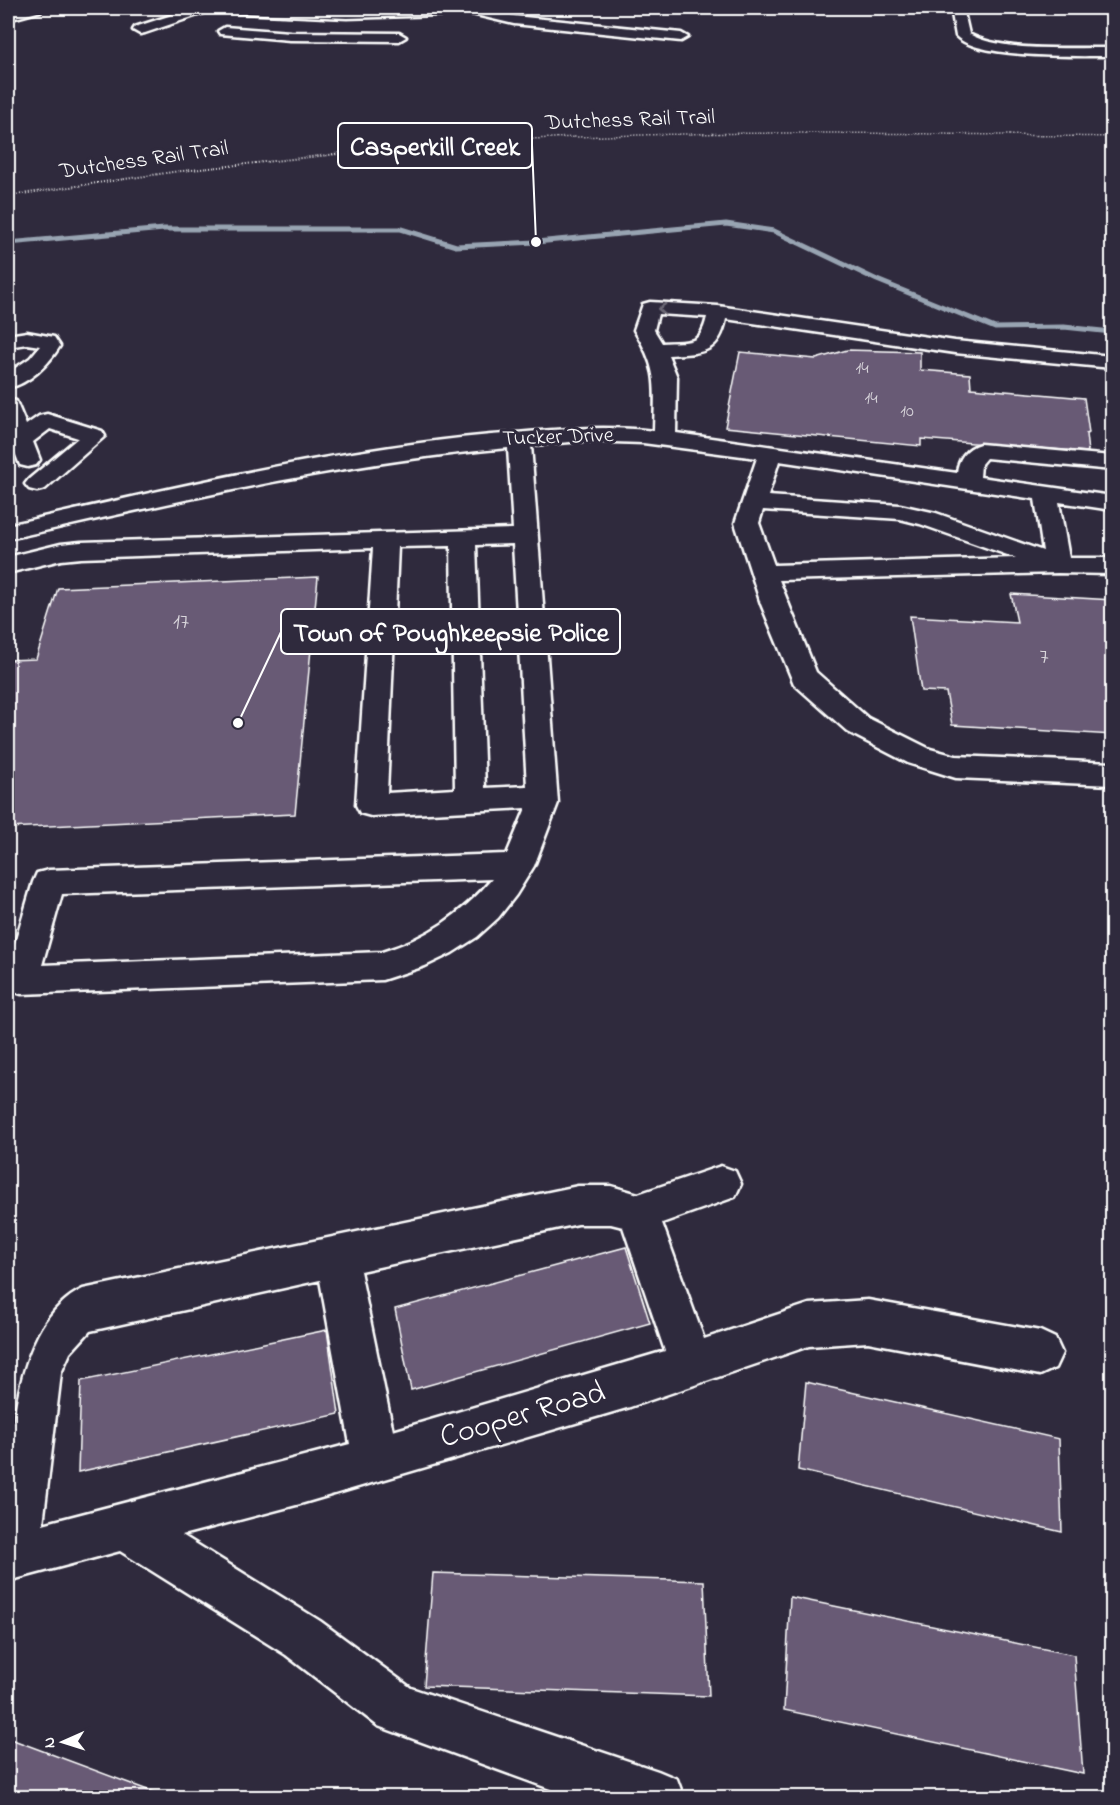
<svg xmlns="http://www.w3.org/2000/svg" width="1120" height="1805" font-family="'Indie Flower',sans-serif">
	<rect width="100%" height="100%" fill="#2f2a3d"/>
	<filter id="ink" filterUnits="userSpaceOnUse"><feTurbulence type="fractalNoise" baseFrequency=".0167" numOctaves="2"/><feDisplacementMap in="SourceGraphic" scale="12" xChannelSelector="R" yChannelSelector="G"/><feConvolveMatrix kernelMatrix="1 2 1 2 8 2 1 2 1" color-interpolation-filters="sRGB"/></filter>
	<g filter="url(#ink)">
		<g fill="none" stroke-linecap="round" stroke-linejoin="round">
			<!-- stream -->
			<path stroke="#98a4b2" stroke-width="5" d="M 8,243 L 164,229 L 401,229 L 456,246 L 536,242 L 726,224 L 774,231 L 877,280 L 995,328 L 1064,327 L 1112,332"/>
		</g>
		<!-- building -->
		<path fill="#675a75" stroke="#fff" stroke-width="1.5" d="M 847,350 L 920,352 L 920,370 L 970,374 L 971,388 L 1084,398 L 1089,433 L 1086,434 L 1088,452 L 921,439 L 921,446 L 725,427 L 740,352 L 816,359 Z
			M 318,577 L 295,814 L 8,828 L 8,660 L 36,659 L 58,588 Z
			M 1011,594 L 1113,600 L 1113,735 L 952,725 L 946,692 L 921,691 L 910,616 L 1017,622 Z
			M 626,1247 L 650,1323 L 411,1390 L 395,1309 Z
			M 327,1330 L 339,1414 L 78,1472 L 81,1381 Z
			M 806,1382 L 1059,1439 L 1062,1532 L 798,1470 Z
			M 433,1573 L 704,1581 L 709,1696 L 424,1686 Z
			M 790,1597 L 1074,1655 L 1083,1774 L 784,1710 Z
			M 8,1738 L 161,1795 L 160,1797 L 8,1797 Z"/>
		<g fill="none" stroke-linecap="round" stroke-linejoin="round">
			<defs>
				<path id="minor" d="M 23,8 L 42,8 L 41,11 L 8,20 L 8,12 Z
					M 194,8 L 211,8 L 210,11 L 145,33 L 140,34 L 133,30 L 135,27 Z
					M 216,8 L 347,10 L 485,8 L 514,16 L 681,33 L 688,37 L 681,41 L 514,24 L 472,14 L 347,18 L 222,12 Z
					M 951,8 L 963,8 L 969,34 C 1003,53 1073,47 1112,48 L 1112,56 C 1080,56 977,59 956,36 Z
					M 225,27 L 290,32 L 399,33 L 406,37 L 399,41 L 290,40 L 220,34 L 218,31 Z
					M 650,302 L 718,306 L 955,341 L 1112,356 L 1112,368 L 955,353 L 726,319 C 719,355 700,353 668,355 L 677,377 L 676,433 L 957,473 C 958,459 966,448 980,444 L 1112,456 L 1112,470 L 986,458 L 981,464 L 980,477 L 1112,496 L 1112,510 L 1059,502 L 1069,558 L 1112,558 L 1112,574 L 1058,573 L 779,580 L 816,672 L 868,718 L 930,749 L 956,756 L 1112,763 L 1112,785 L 956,778 L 908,763 L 848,732 L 794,684 L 761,604 L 735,523 L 757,458 L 643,443 L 584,441 L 531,445 L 558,803 L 534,866 L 516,895 L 498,918 L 477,937 L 452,953 L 425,966 L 382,980 L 21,994 L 9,990 L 8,967 L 33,882 L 37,873 L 49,870 L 507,854 L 526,808 L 371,816 L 360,813 L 356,805 L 373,548 L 81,558 L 61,560 L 8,573 L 8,557 L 61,544 L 81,542 L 513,529 L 508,448 C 337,463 175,502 8,539 L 8,525 C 168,489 327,450 491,435 C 545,431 599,424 654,431 C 655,386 659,370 634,330 L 643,304 ZM 658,314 L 707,317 C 700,347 689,341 662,343 L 654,330 ZM 779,461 L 1035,499 L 1043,551 L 936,513 L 900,505 L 768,496 ZM 763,510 L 900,519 L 920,524 L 1016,558 L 774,565 L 759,523 ZM 513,544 L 527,786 L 485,788 L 476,545 ZM 451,546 L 455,789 L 387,793 L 398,547 ZM 492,879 C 461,915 427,938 382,952 L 42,965 L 62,894 Z
					M 27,332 L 54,337 L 60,346 C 49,364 29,384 8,388 L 8,373 L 30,358 L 40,346 L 27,344 L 8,347 L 8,335 Z
					M 8,399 L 16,401 L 26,425 L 39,416 L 47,414 L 102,431 L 105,436 L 45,489 L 37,491 L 29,489 L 25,484 L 29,479 L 78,438 L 50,429 L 33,442 L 40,460 L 36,465 L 28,467 L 20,465 L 8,435 Z
					M 721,1166 L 735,1171 L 741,1184 L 735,1197 L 662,1223 L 704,1339 L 809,1304 L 868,1300 L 1040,1331 L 1055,1338 L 1062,1353 L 1055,1368 L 1040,1375 L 868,1342 L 809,1346 L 630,1407 L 300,1504 L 182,1535 L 320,1621 L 411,1688 L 658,1771 L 677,1779 L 684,1798 L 575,1798 L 378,1726 L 286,1655 L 120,1551 L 8,1581 C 8,1497 0,1328 83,1289 L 578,1186 L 611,1186 L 638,1194 ZM 578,1224 L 611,1224 L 623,1227 L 665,1351 L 393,1431 L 360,1271 ZM 320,1280 L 350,1444 L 43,1524 L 61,1373 L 70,1353 L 90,1331 Z"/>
			</defs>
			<!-- minor casing -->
			<use href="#minor" stroke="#fff" stroke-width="5"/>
			<!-- path-far1 -->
			<path stroke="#fff" stroke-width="1.5" stroke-dasharray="1 2" stroke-linecap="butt" d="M 332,154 C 591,127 852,132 1112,137"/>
			<!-- path -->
			<path stroke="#fff" stroke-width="2" stroke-dasharray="1 2" stroke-linecap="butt" d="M 8,196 L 173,172 L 347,153"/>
			<!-- minor -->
			<use href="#minor" fill="#2f2a3d" fill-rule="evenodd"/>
		</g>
		<!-- one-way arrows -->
		<defs><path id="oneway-chevron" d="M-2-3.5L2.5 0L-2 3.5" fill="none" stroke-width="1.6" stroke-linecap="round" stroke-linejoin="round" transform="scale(1.5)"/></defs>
		<use stroke="#6d6a77" href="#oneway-chevron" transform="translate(662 309) rotate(-177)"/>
	</g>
	<g text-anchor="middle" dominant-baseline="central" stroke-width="6" stroke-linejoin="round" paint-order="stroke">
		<!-- far-number labels -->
		<g font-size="18" fill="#d9d6dc">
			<text x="862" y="369">14</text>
			<text x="871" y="399">14</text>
			<text x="907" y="412">10</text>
		</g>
		<!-- far-street labels -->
		<g font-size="22" fill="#fff" stroke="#2f2a3d">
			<text transform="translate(630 121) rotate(-2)">Dutchess Rail Trail</text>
			<text transform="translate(144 161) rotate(-8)">Dutchess Rail Trail</text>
			<text transform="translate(558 438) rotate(-2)">Tucker Drive</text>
		</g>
		<!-- number labels -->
		<g font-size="22" fill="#d9d6dc">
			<text x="181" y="623">17</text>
			<text x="1044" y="658">7</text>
		</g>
		<!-- near-street labels -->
		<g font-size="32" fill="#fff" stroke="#2f2a3d">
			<text transform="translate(523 1416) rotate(-16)">Cooper Road</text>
		</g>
	</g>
	<!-- callouts -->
	<path fill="none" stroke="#fff" stroke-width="2" d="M536 242L532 145M238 723L281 632"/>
	<g fill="#fff" stroke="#2f2a3d" stroke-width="2">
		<circle cx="536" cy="242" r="6"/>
		<circle cx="238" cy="723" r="6"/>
	</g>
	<g fill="#2f2a3d" stroke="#fff" stroke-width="2">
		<rect x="338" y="123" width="194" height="45" rx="6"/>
		<rect x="281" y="609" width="339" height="45" rx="6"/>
	</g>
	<g font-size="27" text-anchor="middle" font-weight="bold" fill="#fff">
		<text x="435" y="155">Casperkill Creek</text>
		<text x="451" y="641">Town of Poughkeepsie Police</text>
	</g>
	<!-- margin -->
	<rect width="1120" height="1805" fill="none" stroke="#2f2a3d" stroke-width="30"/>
	<rect x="15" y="15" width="1090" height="1775" fill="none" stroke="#fff" stroke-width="2" filter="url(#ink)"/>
	<!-- north arrow -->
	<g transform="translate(63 1742) rotate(267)" stroke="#2f2a3d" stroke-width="4.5" paint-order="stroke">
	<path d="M0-4.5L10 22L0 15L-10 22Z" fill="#ffffff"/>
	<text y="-9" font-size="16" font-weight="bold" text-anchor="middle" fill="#ffffff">N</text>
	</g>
</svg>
